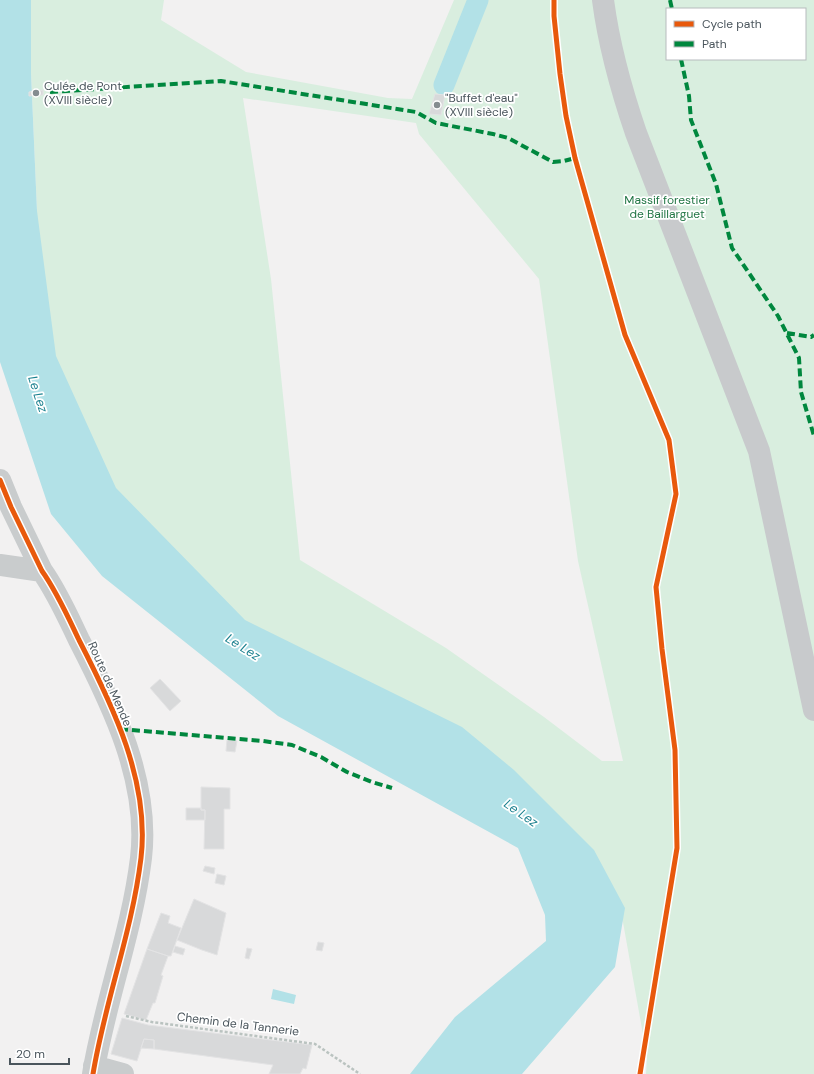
<svg xmlns="http://www.w3.org/2000/svg" width="814" height="1074" font-family="'DM Sans',sans-serif">
	<rect width="100%" height="100%" fill="#f2f1f1"/>
	<!-- green -->
	<path fill="#d9eedf" fill-rule="evenodd" d="M 31,0 L 164,0 L 161,20 L 246,72 L 388,98 L 412,99 L 454,0 L 814,0 L 814,1074 L 646,1074 L 647,1057 L 621,911 L 227,633 L 85,475 L 33,282 L 37,211 L 31,73 ZM 667,9 L 805,9 L 805,59 L 667,59 ZM 243,98 L 416,123 L 419,134 L 539,279 L 578,561 L 623,761 L 602,761 L 544,717 L 446,648 L 300,560 L 271,279 Z"/>
	<!-- water -->
	<path fill="#b2e1e7" d="M 0,0 L 31,0 L 31,73 L 37,211 L 56,356 L 116,488 L 245,620 L 462,727 L 514,770 L 594,850 L 625,908 L 615,967 L 522,1074 L 410,1074 L 455,1017 L 546,941 L 545,915 L 518,848 L 278,716 L 102,576 L 51,514 L 0,362 Z
		M 273,989 L 296,995 L 294,1004 L 271,999 Z"/>
	<g fill="none" stroke-linecap="round" stroke-linejoin="round">
		<!-- canal -->
		<path stroke="#b2e1e7" stroke-width="21" d="M 444,85 L 478,0"/>
	</g>
	<!-- building -->
	<path fill="#d8d9da" stroke="#e3e3e4" d="M 43,90 L 43,95 L 29,96 L 29,92 Z
		M 435,94 L 445,95 L 441,115 L 429,114 Z
		M 160,679 L 181,701 L 170,711 L 150,688 Z
		M 227,740 L 237,741 L 235,752 L 226,751 Z
		M 201,787 L 230,788 L 230,809 L 224,809 L 224,849 L 204,849 L 205,810 L 201,810 Z
		M 186,808 L 201,808 L 201,810 L 205,810 L 205,820 L 186,820 Z
		M 205,866 L 215,868 L 214,874 L 203,871 Z
		M 217,874 L 226,876 L 224,885 L 215,883 Z
		M 194,899 L 226,913 L 217,955 L 202,950 L 177,940 Z
		M 161,913 L 170,916 L 168,923 L 181,928 L 171,956 L 168,956 L 147,949 Z
		M 318,942 L 324,943 L 322,951 L 316,950 Z
		M 175,946 L 185,949 L 183,955 L 173,952 Z
		M 247,948 L 252,949 L 249,959 L 245,958 Z
		M 147,949 L 168,956 L 161,975 L 163,976 L 155,1003 L 153,1003 L 146,1020 L 124,1014 Z
		M 122,1018 L 148,1025 L 312,1045 L 306,1069 L 303,1068 L 300,1074 L 269,1074 L 273,1065 L 154,1049 L 154,1040 L 144,1039 L 137,1061 L 111,1054 Z
		M 144,1039 L 154,1040 L 154,1049 L 141,1048 Z"/>
	<g fill="none" stroke-linecap="round" stroke-linejoin="round">
		<!-- path -->
		<path stroke="#bac3c0" stroke-width="2.5" stroke-dasharray="3 2" stroke-linecap="butt" d="M 126,1016 L 152,1022 L 315,1044 L 360,1074"/>
		<!-- minor -->
		<path stroke="#c9cccd" stroke-width="22" d="M 0,480 L 11,507 L 42,571 C 57,592 68,617 79,640 C 113,706 150,782 141,858 C 132,932 105,1001 93,1074
			M 0,565 L 42,571
			M 94,1066 L 123,1074"/>
		<!-- major -->
		<path stroke="#c8cacc" stroke-width="22" d="M 603,0 C 609,46 621,89 636,133 L 759,451 L 814,710"/>
		<!-- quiet -->
		<path stroke="#00873e" stroke-width="4" stroke-dasharray="8 4" stroke-linecap="butt" d="M 670,0 L 672,9
			M 681,59 L 689,96 L 691,120 L 716,184 L 732,248 L 778,316 L 799,358 L 801,392 L 814,436
			M 50,92 L 221,81 L 416,112 L 436,123 L 493,134 L 508,138 L 553,162 L 564,161 L 575,158
			M 787,333 L 811,337 L 814,335
			M 120,729 L 263,741 L 292,745 L 321,757 L 347,772 L 372,782 L 392,788"/>
		<defs>
			<path id="cycleway" d="M 554,0 L 554,16 L 560,74 L 566,116 L 575,158 L 625,335 L 669,440 L 676,494 L 656,587 L 662,649 L 675,750 L 677,848 L 640,1074
				M 0,480 L 11,507 L 42,571 C 57,592 68,617 79,640 C 113,706 150,782 141,858 C 132,932 105,1001 93,1074"/>
		</defs>
		<!-- cycleway casing -->
		<use href="#cycleway" stroke="#fff" stroke-width="8"/>
		<!-- cycleway -->
		<use href="#cycleway" stroke="#e8590c" stroke-width="5"/>
	</g>
	<!-- markers -->
	<g fill="#858c90" stroke="#fff" stroke-width="1.5">
		<circle cx="36" cy="93" r="4"/>
		<circle cx="437" cy="105" r="4"/>
	</g>
	<g text-anchor="middle" dominant-baseline="central" stroke-width="3.5" stroke-linejoin="round" paint-order="stroke">
		<!-- poi labels -->
		<g font-size="12" fill="#4a555c" stroke="#fff" text-anchor="start">
			<text x="44" y="86">Culée de Pont<tspan x="44" dy="14">(XVIII siècle)</tspan></text>
			<text x="445" y="98">"Buffet d'eau"<tspan x="445" dy="14">(XVIII siècle)</tspan></text>
		</g>
		<!-- park labels -->
		<g font-size="12" fill="#227645" stroke="#fff">
			<text x="667" y="200">Massif forestier<tspan x="667" dy="14">de Baillarguet</tspan></text>
		</g>
		<!-- street labels -->
		<g font-size="12" fill="#4a555c" stroke="#fff">
			<text transform="translate(110 684) rotate(66)">Route de Mende</text>
			<text transform="translate(238 1024) rotate(7)">Chemin de la Tannerie</text>
		</g>
		<!-- water labels -->
		<g font-size="13" font-style="italic" fill="#1b818f" stroke="#fff">
			<text transform="translate(38 394) rotate(72)">Le Lez</text>
			<text transform="translate(243 647) rotate(32)">Le Lez</text>
			<text transform="translate(521 813) rotate(35)">Le Lez</text>
		</g>
	</g>
	<!-- legend -->
	<rect x="666" y="8" width="140" height="52" fill="#ffffff" stroke="#b7bbbe"/>
	<rect x="674" y="21" width="20" height="6" fill="#e8590c" stroke="#b7bbbe"/>
	<text x="702" y="28" font-size="12" fill="#4a555c">Cycle path</text>
	<rect x="674" y="41" width="20" height="6" fill="#00873e" stroke="#b7bbbe"/>
	<text x="702" y="48" font-size="12" fill="#4a555c">Path</text>
	<!-- scale -->
	<path d="M10 1058v6h59v-6" fill="none" stroke="#4a555c" stroke-width="2"/>
	<text x="16" y="1058" font-size="12" fill="#4a555c" stroke="#ffffff" stroke-width="3" paint-order="stroke">20 m</text>
</svg>
